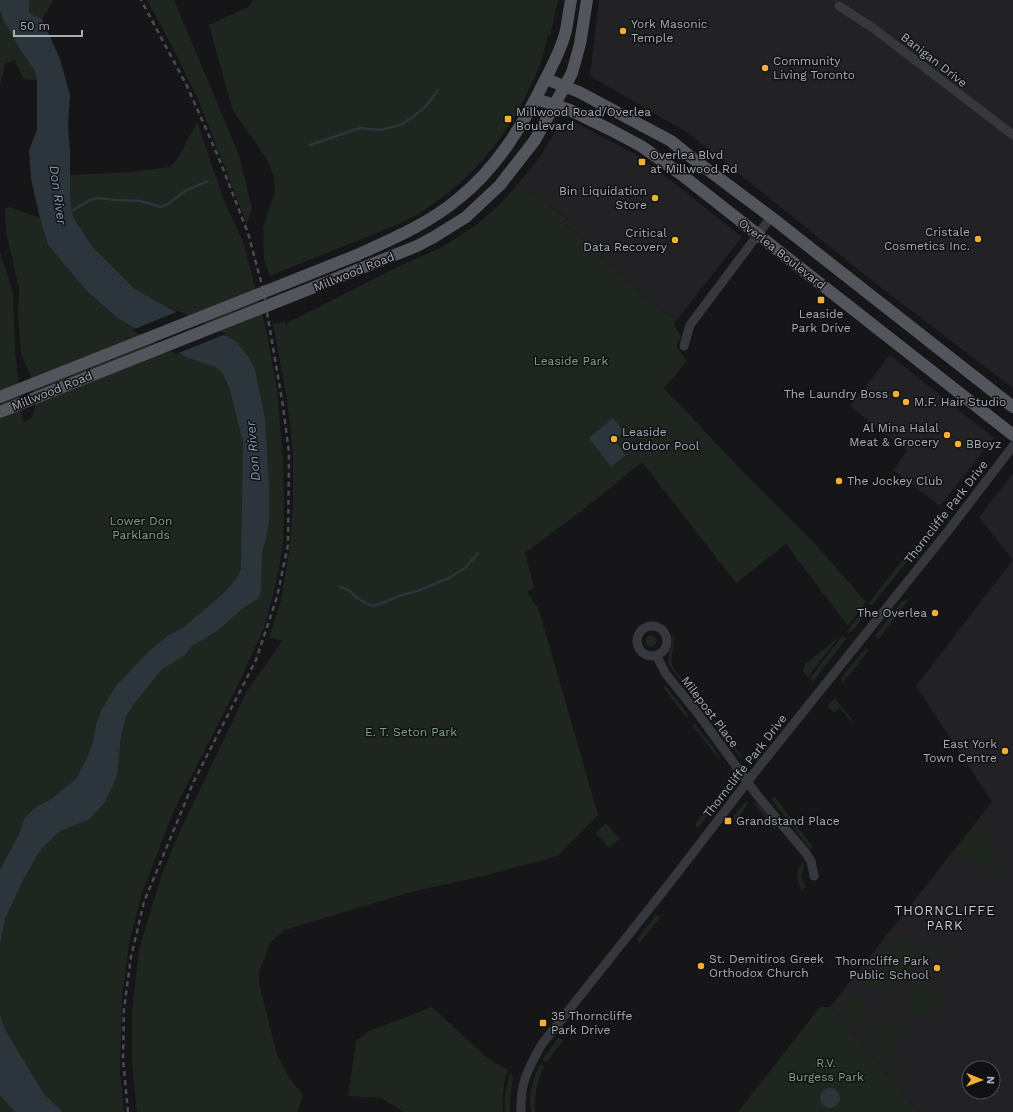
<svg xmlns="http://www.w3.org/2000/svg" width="1013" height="1112" font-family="'Work Sans',sans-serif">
	<rect width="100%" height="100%" fill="#161618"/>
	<!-- built -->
	<path fill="#222225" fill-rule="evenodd" d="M 599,0 L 1013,0 L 1013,388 L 875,283 L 688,133 L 590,76 Z
		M 568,121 L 572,121 L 641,157 L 742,237 L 676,321 L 646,298 L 566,225 L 569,220 L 538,197 L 518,184 L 539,158 L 557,129 Z
		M 890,355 L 994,438 L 940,506 L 893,470 L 907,451 L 850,406 Z
		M 1013,473 L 1013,1112 L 918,1112 L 830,1007 L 992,802 L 916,686 L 1013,560 L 979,517 ZM 969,1068 L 993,1068 L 993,1092 L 969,1092 Z"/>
	<!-- green -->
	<path fill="#1e261f" d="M 29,0 L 54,0 L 42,19 L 29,13 Z
		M 147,0 L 174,0 L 239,155 L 252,208 L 247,224 L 198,99 L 172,46 Z
		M 252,0 L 558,0 L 550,36 L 548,34 C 544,60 533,82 521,105 C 498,147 464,185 423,211 C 408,221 391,227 374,234 C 339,248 304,262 270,276 L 264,259 L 263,227 L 275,191 L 274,176 L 265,156 L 233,111 L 209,25 L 250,6 Z
		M 0,10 L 21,51 L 34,69 L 37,80 L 24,79 L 14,60 L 5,64 L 0,86 Z
		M 197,122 L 225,203 L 244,244 L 267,333 L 277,391 L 283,458 L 284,500 L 283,545 L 275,587 L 264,628 L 235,691 L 174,810 L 142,893 L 129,944 L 122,996 L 120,1071 L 124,1112 L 0,1112 L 0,246 L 0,252 L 13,293 L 15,350 L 23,422 L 32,418 L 36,402 L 31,377 L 21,353 L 18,313 L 19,289 L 6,231 L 5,208 L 10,207 L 40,218 L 48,245 L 94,298 L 117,318 L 186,357 L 231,339 L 147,296 L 134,288 L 92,246 L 73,217 L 70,197 L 70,175 L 131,172 L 170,167 L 178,158 Z
		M 518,184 L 538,197 L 569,221 L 566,225 L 646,298 L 676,321 L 674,324 L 681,337 L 676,346 L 687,361 L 664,388 L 743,472 L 816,545 L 866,602 L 848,626 L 786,544 L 736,583 L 642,462 L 584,509 L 525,553 L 534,587 L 527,592 L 539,610 L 598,815 L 558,856 L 487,875 L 411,892 L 285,930 L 270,943 L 259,972 L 259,983 L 277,1055 L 290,1079 L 303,1095 L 298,1112 L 137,1112 L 132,1063 L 132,1010 L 139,949 L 161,877 L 179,833 L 247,691 L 283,640 L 269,638 L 281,600 L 290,548 L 293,503 L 293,453 L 287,399 L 273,324 L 284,322 L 287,327 L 287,323 L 404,264 L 442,247 L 476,225 L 498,206 Z
		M 910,550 L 914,553 L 872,605 L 868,604 Z
		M 909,599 L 878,640 L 875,636 L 902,601 Z
		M 864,609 L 867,612 L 852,632 L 847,631 Z
		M 674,635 C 676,647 668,656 673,667 L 742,756 L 741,758 L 669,665 C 666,654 674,647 672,636 Z
		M645.5 641a5.5 5.5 0 1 1 11 0a5.5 5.5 0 1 1-11 0Z
		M 842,636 L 847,638 L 813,682 L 810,678 Z
		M 838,638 L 808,677 L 803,671 L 805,664 Z
		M 866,648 L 869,650 L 843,683 L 841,678 Z
		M 665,685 L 689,716 L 686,717 L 663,687 Z
		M 835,698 L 853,721 L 852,722 L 840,708 L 834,712 L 827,707 Z
		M 695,724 L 721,758 L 719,759 L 692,725 Z
		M 730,780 L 733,782 L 731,785 L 698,828 L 695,824 Z
		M 775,797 L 813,847 L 810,849 L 771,799 Z
		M 748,801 L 748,804 L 736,821 L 732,818 L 742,805 Z
		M 754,802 L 760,806 L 777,827 L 774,829 L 755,805 Z
		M 978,822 L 1005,874 L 1002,879 L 956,850 Z
		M 606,823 L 620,838 L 609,848 L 595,833 Z
		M 804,862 C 805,873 797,875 806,886 L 802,890 C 796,881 795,868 804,862 Z
		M 656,915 L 661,916 L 639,944 L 637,939 Z
		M 898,933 L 922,952 L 886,999 L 862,980 Z
		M 936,944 L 955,963 L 954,964 L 932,950 Z
		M 921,981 C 931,981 941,989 939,1001 C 937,1006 934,1010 929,1012 C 907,1023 894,988 921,981 Z
		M 851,992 L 857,997 L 870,1011 L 855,1026 L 839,1007 Z
		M 432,1007 L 486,1057 L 508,1070 C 503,1084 502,1098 503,1112 L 404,1112 L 381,1098 L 348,1096 L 356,1041 L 369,1031 Z
		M 820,1007 L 830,1007 L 918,1112 L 738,1112 Z
		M 899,1017 L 911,1038 L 906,1041 L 901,1032 L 892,1036 L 898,1048 L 893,1050 L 890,1055 L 895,1065 L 902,1076 L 898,1078 L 863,1036 Z
		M 559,1037 L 563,1041 L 546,1063 L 542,1060 Z
		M 540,1064 L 544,1066 C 537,1081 534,1096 535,1112 L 531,1112 C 528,1095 533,1079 540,1064 Z
		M 510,1071 L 513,1077 L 510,1099 L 510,1112 L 505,1112 L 505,1098 Z"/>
	<!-- water -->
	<path fill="#2c353c" d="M 0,0 L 29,0 L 29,13 L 42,19 L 60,59 L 70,95 L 68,125 L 70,153 L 70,197 L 73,217 L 92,246 L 134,288 L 147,296 L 178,313 L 236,341 L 249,358 L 255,370 L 265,418 L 269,487 L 269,521 L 266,539 L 262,551 L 261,589 L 259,598 L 242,609 L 217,631 L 192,646 L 184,656 L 162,669 L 137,700 L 126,716 L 121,736 L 117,776 L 105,802 L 90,819 L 60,831 L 41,849 L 24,878 L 5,919 L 0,944 L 0,870 L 21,830 L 25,817 L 36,807 L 50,800 L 76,779 L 86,760 L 93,742 L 96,725 L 101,711 L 116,686 L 149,651 L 169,635 L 184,627 L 222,595 L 237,578 L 241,569 L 243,442 L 230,390 L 223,374 L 216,367 L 188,358 L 117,318 L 87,291 L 48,245 L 40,218 L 31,179 L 29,150 L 37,130 L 37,80 L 34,69 L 21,51 L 4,21 L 0,10 Z
		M 613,418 L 624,432 L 614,440 L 626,455 L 611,467 L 589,438 Z
		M 0,1015 L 5,1030 L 44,1094 L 63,1112 L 15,1112 L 0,1095 Z
		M820 1098a10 10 0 1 1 20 0a10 10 0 1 1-20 0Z"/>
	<!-- pier -->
	<path fill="#161618" d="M 179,311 L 226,334 L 176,354 L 132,330 Z"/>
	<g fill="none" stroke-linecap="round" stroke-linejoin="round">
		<!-- stream -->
		<path stroke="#2c353c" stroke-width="2.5" d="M 310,145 L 360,128 L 380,130 L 400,125 L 413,117 L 427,105 L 438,90
			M 70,212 L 90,200 L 98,198 L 115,200 L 140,201 L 162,207 L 168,204 L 185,191 L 208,181
			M 340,587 L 349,590 L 357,598 L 372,606 L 380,604 L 399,596 L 420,590 L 449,578 L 465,568 L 478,553"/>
		<!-- minor -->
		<path stroke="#37383d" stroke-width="9" d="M 839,6 L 873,28 L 1013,135
			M 684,346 L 690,325 L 771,217
			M637 641a15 15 0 1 1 30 0a15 15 0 1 1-30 0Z
			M 656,655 L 666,674 L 699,715 L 757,795 L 805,852 L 811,861 L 814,876
			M 521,1112 C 520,1082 528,1069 542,1044 L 672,880 L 755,772 L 948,531 L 1013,446"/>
		<!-- major -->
		<path stroke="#53555c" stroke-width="12" d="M 546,79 L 579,92 L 671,141 L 692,158 L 771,217 L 1013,407
			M 536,99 L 570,110 L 611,130 L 641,146 L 682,175 L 1013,435
			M 357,255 C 392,239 428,224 458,199 C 497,168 523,125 545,80 C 553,64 562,48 566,30 C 568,20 569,10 571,0
			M 362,268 L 417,246 L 434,237 L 466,217 L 500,185 L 535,140 L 572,73 L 580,44 L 587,0"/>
		<!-- rail -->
		<path stroke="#4a4c52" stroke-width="2.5" stroke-dasharray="5 4" stroke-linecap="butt" d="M 128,1112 L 123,1059 L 124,1009 L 131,957 L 144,902 L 194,781 L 256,660 L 277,597 L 288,545 L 289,453 L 283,406 L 263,289 L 248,233 L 218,156 L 187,86 L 141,0"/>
		<!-- major-bridge -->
		<path stroke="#53555c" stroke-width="12" d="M 0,397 L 357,255
			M 0,412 L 362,268"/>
	</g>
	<!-- markers -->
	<g fill="#f2b134" stroke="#111113" stroke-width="1.5">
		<circle cx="623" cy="31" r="4"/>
		<circle cx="765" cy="68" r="4"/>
		<rect x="504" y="115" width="8" height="8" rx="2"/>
		<rect x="638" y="158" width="8" height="8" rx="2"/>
		<circle cx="655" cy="198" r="4"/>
		<circle cx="978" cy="239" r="4"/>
		<circle cx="675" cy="240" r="4"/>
		<rect x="817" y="296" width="8" height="8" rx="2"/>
		<circle cx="896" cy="394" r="4"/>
		<circle cx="906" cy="402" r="4"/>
		<circle cx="947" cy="435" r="4"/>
		<circle cx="614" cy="439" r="4"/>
		<circle cx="958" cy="444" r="4"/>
		<circle cx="839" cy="481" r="4"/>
		<circle cx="935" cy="613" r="4"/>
		<circle cx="1005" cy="751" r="4"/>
		<rect x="724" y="817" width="8" height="8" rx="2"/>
		<circle cx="701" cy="966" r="4"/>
		<circle cx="937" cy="968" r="4"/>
		<rect x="539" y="1019" width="8" height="8" rx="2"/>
	</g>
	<g text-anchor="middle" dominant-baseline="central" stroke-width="3" stroke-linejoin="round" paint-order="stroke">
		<!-- poi labels -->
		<g font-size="12" fill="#a8adb8" stroke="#111113" text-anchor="start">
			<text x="631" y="24">York Masonic<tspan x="631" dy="14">Temple</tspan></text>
			<text x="773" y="61">Community<tspan x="773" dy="14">Living Toronto</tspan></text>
			<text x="516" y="112">Millwood Road/Overlea<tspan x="516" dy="14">Boulevard</tspan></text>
			<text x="650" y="155">Overlea Blvd<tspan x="650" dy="14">at Millwood Rd</tspan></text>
			<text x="647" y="191" text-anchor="end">Bin Liquidation<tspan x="647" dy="14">Store</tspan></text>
			<text x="970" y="232" text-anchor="end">Cristale<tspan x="970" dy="14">Cosmetics Inc.</tspan></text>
			<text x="667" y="233" text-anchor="end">Critical<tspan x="667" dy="14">Data Recovery</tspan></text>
			<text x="821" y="314" text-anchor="middle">Leaside<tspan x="821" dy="14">Park Drive</tspan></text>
			<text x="888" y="394" text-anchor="end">The Laundry Boss</text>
			<text x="914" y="402">M.F. Hair Studio</text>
			<text x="939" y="428" text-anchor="end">Al Mina Halal<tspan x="939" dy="14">Meat &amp; Grocery</tspan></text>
			<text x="622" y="432">Leaside<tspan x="622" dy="14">Outdoor Pool</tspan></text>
			<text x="966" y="444">BBoyz</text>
			<text x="847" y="481">The Jockey Club</text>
			<text x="927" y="613" text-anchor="end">The Overlea</text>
			<text x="997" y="744" text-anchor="end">East York<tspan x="997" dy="14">Town Centre</tspan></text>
			<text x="736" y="821">Grandstand Place</text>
			<text x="709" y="959">St. Demitiros Greek<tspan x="709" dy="14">Orthodox Church</tspan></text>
			<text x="929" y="961" text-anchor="end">Thorncliffe Park<tspan x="929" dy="14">Public School</tspan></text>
			<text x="551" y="1016">35 Thorncliffe<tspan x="551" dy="14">Park Drive</tspan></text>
		</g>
		<!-- street labels -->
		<g font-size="12" fill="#a8adb8" stroke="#111113">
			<text transform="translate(934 60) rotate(38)">Banigan Drive</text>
			<text transform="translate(782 254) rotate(38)">Overlea Boulevard</text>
			<text transform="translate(354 272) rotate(-22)">Millwood Road</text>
			<text transform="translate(52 391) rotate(-22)">Millwood Road</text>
			<text transform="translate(946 512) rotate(-52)">Thorncliffe Park Drive</text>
			<text transform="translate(710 712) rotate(53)">Milepost Place</text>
			<text transform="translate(745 766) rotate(-52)">Thorncliffe Park Drive</text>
		</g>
		<!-- park labels -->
		<g font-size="12" fill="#7fa381" stroke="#111113">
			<text x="571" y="361">Leaside Park</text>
			<text x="141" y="521">Lower Don<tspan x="141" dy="14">Parklands</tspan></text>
			<text x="411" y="732">E. T. Seton Park</text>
			<text x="826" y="1063">R.V.<tspan x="826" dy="14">Burgess Park</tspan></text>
		</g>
		<!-- water labels -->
		<g font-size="13" font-style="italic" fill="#7f9bb3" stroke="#111113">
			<text transform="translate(58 195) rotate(82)">Don River</text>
			<text transform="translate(253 451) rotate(-95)">Don River</text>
		</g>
		<!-- neighbourhood labels -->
		<g font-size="13" letter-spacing="1" fill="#c9ccd4" stroke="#111113">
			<text x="945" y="910">THORNCLIFFE<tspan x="945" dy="15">PARK</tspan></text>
		</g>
	</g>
	<!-- north arrow -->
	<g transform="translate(981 1080) rotate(91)"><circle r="19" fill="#111113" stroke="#4d4f55"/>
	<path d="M0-3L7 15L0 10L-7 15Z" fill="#f2b134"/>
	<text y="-6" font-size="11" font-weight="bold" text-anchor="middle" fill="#a8adb8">N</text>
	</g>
	<!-- scale -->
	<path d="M14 30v6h68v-6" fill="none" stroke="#a8adb8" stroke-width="2"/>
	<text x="20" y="30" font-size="12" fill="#a8adb8" stroke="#111113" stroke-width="3" paint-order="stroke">50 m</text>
</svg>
